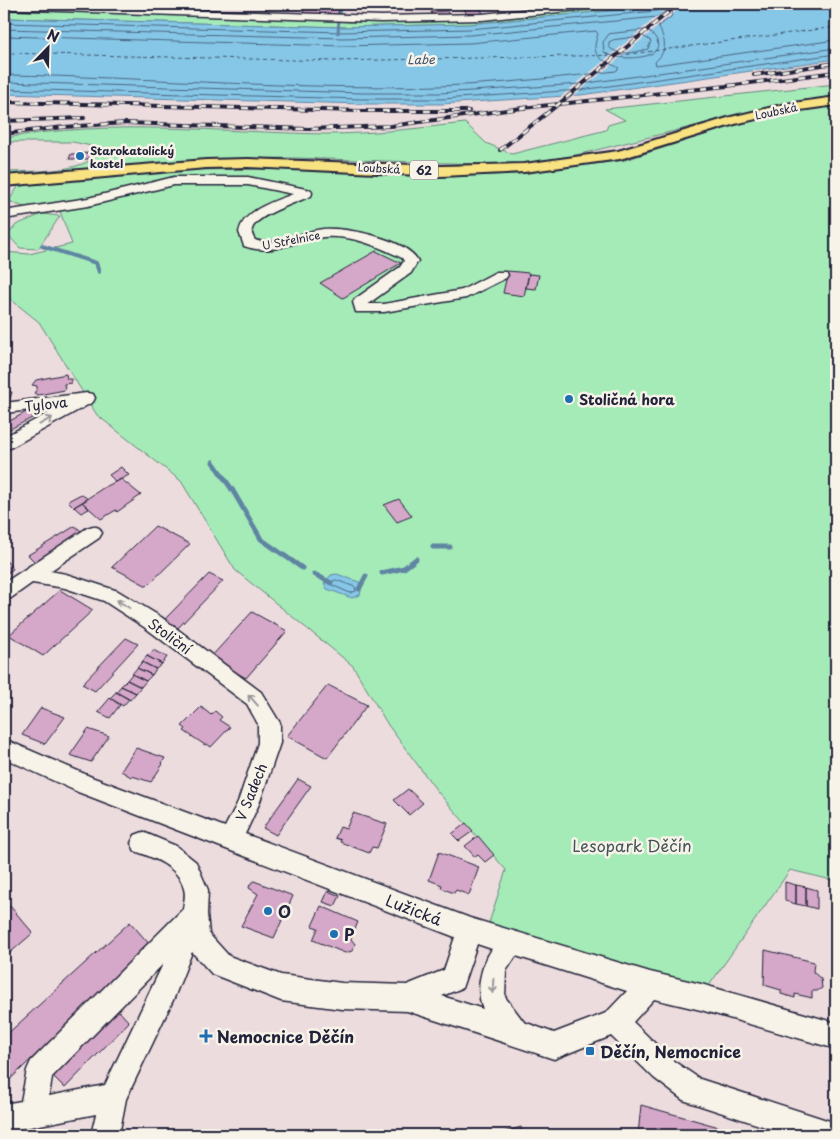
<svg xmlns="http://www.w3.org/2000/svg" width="840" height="1139" font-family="'Playpen Sans',sans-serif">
	<rect width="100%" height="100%" fill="#eddcde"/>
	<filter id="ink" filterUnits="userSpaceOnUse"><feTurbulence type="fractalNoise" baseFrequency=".02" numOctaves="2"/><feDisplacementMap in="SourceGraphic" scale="10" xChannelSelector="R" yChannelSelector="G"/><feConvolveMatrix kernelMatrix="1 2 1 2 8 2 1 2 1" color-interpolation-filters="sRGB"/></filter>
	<g filter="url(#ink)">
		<!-- green -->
		<path fill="#a5ebb8" stroke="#64867a" d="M 634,4 L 681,4 L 469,24 L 343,27 L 4,18 L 4,8 L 241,16 L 349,22 L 480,19 Z
			M 836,84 L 836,97 L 768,108 L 572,156 L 510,165 L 296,158 L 215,159 L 4,176 L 4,172 C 26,171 95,174 100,148 L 73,142 L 5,142 L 5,138 C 111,119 218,132 326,134 C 372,134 419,128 465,123 L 486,143 L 512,154 L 606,130 L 608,125 L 625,120 L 605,109 Z
			M 836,105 L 836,881 L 790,870 L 701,997 L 488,926 L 506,870 L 437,791 L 388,725 L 353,666 L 235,570 L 181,481 L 97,415 L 39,322 L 4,294 L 4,252 L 29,254 L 72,244 L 58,206 L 26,208 L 9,201 L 19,185 L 187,170 L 266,169 L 460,176 L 518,174 L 625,160 L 735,125 L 795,110 Z
			M 42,214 L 60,216 L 38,249 L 20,248 L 8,235 L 16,225 Z"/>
		<!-- water -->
		<path fill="#86c7e7" stroke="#5e85a2" d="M 681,4 L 836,4 L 836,59 L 581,95 L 441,104 L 362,104 L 4,94 L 4,18 L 343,27 L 469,24 Z
			M 337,574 L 359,582 L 362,586 L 360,595 L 352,598 L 327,589 L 324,583 L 331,575 Z"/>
		<!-- pier -->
		<path fill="#eddcde" d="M 672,4 L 685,4 L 571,98 L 557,100 Z"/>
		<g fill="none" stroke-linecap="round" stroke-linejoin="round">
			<!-- shore -->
			<path stroke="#4a6480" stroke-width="1" d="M 675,4 L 671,17 L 658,26 C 666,41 668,50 655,62 L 656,65 L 836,40
				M 4,23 L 343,32 L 470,29 L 656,11 L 660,9 L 661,4
				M 4,29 L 343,38 L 470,35 L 657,17 L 665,12 L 667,4
				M 646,30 C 656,34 664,47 651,54 C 642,59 613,60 604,52 L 603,42 L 609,34 Z
				M 4,36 L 343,46 L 470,43 L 596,31 L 598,34 C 589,58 602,59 619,68 L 616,71 C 566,77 516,82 465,85 C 312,92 157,77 4,75
				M 643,36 L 651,41 L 648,49 C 636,52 619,57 609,47 L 609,42 L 613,40 Z
				M 4,82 L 362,93 L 440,93 L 581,84 L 836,48
				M 4,89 L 362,99 L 441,99 L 581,90 L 836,54
				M 336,580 L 355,587 L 356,591 L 350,593 L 332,585 L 332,582 Z"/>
			<!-- stream-far2 -->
			<path stroke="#5e85a2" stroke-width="3" d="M 338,33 L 340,4"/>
			<!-- stream-far1 -->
			<path stroke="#5e85a2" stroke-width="4" d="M 42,246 L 96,263 L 99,272"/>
			<!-- stream -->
			<path stroke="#5e85a2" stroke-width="5" d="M 213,462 L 233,491 L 261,539 L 302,568
				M 433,547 L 450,547
				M 382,573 L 404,568 L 416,559
				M 314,574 L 331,583
				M 359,589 L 366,576"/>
			<!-- ferry -->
			<path stroke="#40546f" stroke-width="1" stroke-dasharray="4 3" stroke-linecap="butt" d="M 4,53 L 334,61 L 623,55 L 836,27"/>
		</g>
		<!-- building -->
		<path fill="#d5a7c8" stroke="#22223b" d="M 305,7 L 339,8 L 338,14 L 303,13 Z
			M 468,8 L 480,8 L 483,13 L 467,14 L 464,9 Z
			M 447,11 L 449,15 L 433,16 L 431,12 Z
			M 90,153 L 89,159 L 69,159 L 71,154 Z
			M 376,251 L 401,263 L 343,298 L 320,283 Z
			M 508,271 L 529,273 L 524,296 L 503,293 Z
			M 529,274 L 539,275 L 536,289 L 526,288 Z
			M 66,374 L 67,379 L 71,379 L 71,383 L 64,384 L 65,390 L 38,395 L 34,393 L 37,389 L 37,386 L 32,385 L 36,380 Z
			M 4,392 L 12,392 L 9,402 L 4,402 Z
			M 30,410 L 36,416 L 4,432 L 4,424 Z
			M 121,467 L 129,475 L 116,482 L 109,475 Z
			M 121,479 L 141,495 L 117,512 L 116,510 L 101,519 L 82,502 L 103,488 Z
			M 81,494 L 88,499 L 74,507 L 68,501 Z
			M 399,499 L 412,516 L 397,522 L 384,505 Z
			M 82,502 L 89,509 L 81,513 L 74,507 Z
			M 75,526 L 85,534 L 37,564 L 28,555 Z
			M 155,526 L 190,544 L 147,586 L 112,567 Z
			M 4,558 L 13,569 L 4,575 Z
			M 209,574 L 223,581 L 178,628 L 164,620 Z
			M 60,590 L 93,610 L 43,656 L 9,635 Z
			M 252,612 L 287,631 L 246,678 L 210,658 Z
			M 126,638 L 138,644 L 95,691 L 82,684 Z
			M 153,650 L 167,657 L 162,664 L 147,656 Z
			M 147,656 L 162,664 L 156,669 L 142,662 Z
			M 142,662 L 156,669 L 152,675 L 137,668 Z
			M 137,668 L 152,675 L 146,681 L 132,674 Z
			M 132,674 L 146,681 L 141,687 L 127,680 Z
			M 127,680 L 141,687 L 136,693 L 121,686 Z
			M 328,685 L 367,705 L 327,758 L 287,736 Z
			M 121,686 L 136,693 L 130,700 L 116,692 Z
			M 116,692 L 129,699 L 123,706 L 110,698 Z
			M 110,698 L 120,705 L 110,718 L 98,712 Z
			M 201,707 L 211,715 L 215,711 L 222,717 L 219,720 L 230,727 L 211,747 L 207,744 L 205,745 L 184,731 L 186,729 L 182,726 Z
			M 41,708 L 65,717 L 45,744 L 22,735 Z
			M 88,729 L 109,736 L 91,762 L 70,755 Z
			M 136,748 L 165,758 L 162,763 L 163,764 L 151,782 L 132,776 L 131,777 L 121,771 Z
			M 298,779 L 311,786 L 276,835 L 263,828 Z
			M 408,789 L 423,803 L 409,815 L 394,800 Z
			M 353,813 L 387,824 L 377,848 L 372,847 L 369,853 L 340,842 L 341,840 L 335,838 L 340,827 L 346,829 Z
			M 466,823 L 473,831 L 459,841 L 452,834 Z
			M 478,836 L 494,855 L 485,862 L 478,855 L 475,857 L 465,846 Z
			M 439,852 L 479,867 L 469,895 L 456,890 L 454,893 L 441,888 L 442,885 L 429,880 Z
			M 254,881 L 293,896 L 274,938 L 241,926 L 258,894 L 249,888 L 250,884 Z
			M 785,882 L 796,885 L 796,904 L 785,901 Z
			M 796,885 L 806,887 L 806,906 L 796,904 Z
			M 806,887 L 817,890 L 817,909 L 806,906 Z
			M 328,891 L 340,896 L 335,906 L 323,902 Z
			M 10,906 L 33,933 L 4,958 L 4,911 Z
			M 321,906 L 358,922 L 351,939 L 355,944 L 352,951 L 345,953 L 313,940 L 318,928 L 312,926 Z
			M 130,922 L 151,946 L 4,1085 L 4,1037 Z
			M 765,950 L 814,962 L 813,972 L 821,979 L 822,988 L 817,991 L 812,991 L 812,998 L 795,994 L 795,998 L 781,994 L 781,990 L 764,985 Z
			M 117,1009 L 129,1022 L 65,1088 L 51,1074 Z
			M 641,1105 L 719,1127 L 718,1132 L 729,1135 L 638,1135 Z
			M 521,1127 L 523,1135 L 503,1135 L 502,1133 Z"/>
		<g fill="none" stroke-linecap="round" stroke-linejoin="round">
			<defs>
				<path id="minor" d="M 4,4 L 381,16 L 482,14 L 581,4 L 612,4 L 607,7 L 482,20 L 381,22 L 4,9 Z
					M 174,177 L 248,177 L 311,190 L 312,193 L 311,196 C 298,202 256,215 252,229 C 251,233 253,237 255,240 C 276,248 301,231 323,229 C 346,227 407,239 418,261 L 411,273 L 368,304 L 384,304 L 462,290 L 496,272 L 506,272 L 508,275 L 506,278 L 466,298 L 384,312 L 356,312 L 353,302 L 355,299 L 400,267 L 404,261 L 402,258 C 378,246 352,235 324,237 C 296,239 273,257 244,246 L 239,232 C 243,210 275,201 293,194 L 248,185 L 174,185 L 88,206 L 4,219 L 4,211 L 88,198 Z
					M 87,393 L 93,394 L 95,398 L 93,402 L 10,448 L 4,450 L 4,437 L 59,407 L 4,413 L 4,403 Z
					M 93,526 L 99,528 L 102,533 L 99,538 L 50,571 L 66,574 L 118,591 L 161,617 L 261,692 L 280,723 L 280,743 L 259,804 L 245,834 L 470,918 L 650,972 L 701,984 L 836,1023 L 836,1049 L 701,1010 L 654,999 L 633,1022 L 672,1060 L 700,1079 L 836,1123 L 836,1135 L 790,1135 L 683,1100 L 654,1078 L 611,1036 L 554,1059 L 407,1011 L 342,1009 L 281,1001 L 212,974 L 192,952 L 174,998 L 126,1099 L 119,1135 L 91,1135 L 96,1114 L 4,1132 L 4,1104 L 21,1101 L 27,1070 L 31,1061 L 183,909 C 184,902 186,895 184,889 C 180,867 152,857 135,851 L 131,843 L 135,835 L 143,832 L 176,846 L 196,862 L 208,890 L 207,914 L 209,934 L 229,956 L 281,975 L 342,983 L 407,985 L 444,970 L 455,937 L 78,792 L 4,758 L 4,739 L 94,778 L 225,827 L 238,802 L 258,743 L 258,724 L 247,704 L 147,629 L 104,601 L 65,588 L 32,583 L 11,598 L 4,600 L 4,583 L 87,528 ZM 477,944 L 492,949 C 481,965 475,990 483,1009 L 442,996 L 462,988 ZM 516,956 L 627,991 L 606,1013 L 554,1033 L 524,1022 L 505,997 L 506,971 ZM 163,964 L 105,1085 L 49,1096 L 52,1077 Z"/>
				<path id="major" d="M 836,97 L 836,105 L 786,112 L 735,124 L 620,159 L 524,172 L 441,176 L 248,167 L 206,168 L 4,186 L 4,176 L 206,160 L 248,159 L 441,166 L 524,164 L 618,151 L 731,117 L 786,104 Z"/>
			</defs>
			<!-- minor casing -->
			<use href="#minor" stroke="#22223b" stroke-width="3"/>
			<!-- major casing -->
			<use href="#major" stroke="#22223b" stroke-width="4"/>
			<!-- minor -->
			<use href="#minor" fill="#f7f3e8" fill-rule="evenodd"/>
			<!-- major -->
			<use href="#major" fill="#f8e281" fill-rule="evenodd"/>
			<defs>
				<path id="rail" d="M 301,4 L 396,6 L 467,4
					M 754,75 L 836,63
					M 4,102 L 361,111 L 469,111
					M 4,121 L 84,118
					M 4,134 L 64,127 L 125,123 L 308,129 L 391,126 L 522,108 L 727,86 L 836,72
					M 500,150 L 560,103 L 678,4"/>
			</defs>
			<!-- rail casing -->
			<use href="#rail" stroke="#22223b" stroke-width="4"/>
			<!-- rail -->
			<use href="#rail" stroke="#f7f3e8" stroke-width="2.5" stroke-dasharray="7" stroke-linecap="butt"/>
		</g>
		<!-- one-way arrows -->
		<defs><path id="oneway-shaft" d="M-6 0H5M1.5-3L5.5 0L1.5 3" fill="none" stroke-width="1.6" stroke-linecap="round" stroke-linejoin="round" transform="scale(1.25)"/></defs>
		<g stroke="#97959a">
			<use href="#oneway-shaft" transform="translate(46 421) rotate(-29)"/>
			<use href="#oneway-shaft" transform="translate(123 604) rotate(-148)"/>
			<use href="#oneway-shaft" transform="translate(253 700) rotate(-131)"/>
			<use href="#oneway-shaft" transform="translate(493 986) rotate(93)"/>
		</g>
	</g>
	<!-- markers -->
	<g fill="#1f6fb2" stroke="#f7f3e8" stroke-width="2">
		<circle cx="80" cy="156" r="5"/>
		<circle cx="569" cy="399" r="5"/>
		<circle cx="268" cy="911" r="5"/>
		<circle cx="334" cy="934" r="5"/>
		<path d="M203.5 1028.5h5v5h5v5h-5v5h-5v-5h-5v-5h5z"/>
		<rect x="585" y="1046" width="10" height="10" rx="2.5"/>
	</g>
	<g text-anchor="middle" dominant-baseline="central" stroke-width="5" stroke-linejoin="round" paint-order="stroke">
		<!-- far-street labels -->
		<g font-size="11" fill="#22223b" stroke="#f7f3e8">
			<text transform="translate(776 111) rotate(-12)">Loubská</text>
			<text transform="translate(379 168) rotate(3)">Loubská</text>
			<text transform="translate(291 240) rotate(-11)">U Střelnice</text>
		</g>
		<!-- far-poi labels -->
		<g font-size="11" font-weight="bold" fill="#22223b" stroke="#f7f3e8" text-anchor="start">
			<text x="90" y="150">Starokatolický<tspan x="90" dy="13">kostel</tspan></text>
		</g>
		<!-- far-water labels -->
		<g font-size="12" font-style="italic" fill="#40546f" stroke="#f7f3e8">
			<text transform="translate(421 59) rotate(-1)">Labe</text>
		</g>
		<!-- shield labels -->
		<rect fill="#f7f3e8" stroke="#62616f" stroke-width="1" x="410" y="160.5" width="28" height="19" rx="4"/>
		<g font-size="12" font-weight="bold" fill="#22223b">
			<text x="424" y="170">62</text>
		</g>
		<!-- poi labels -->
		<g font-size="14" font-weight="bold" fill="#22223b" stroke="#f7f3e8" text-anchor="start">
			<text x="579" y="399">Stoličná hora</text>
		</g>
		<!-- street labels -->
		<g font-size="14" fill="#22223b" stroke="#f7f3e8">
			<text transform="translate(46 404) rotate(-7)">Tylova</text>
			<text transform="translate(170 636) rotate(36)">Stoliční</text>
			<text transform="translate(251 792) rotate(-68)">V Sadech</text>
		</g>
		<!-- near-park labels -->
		<g font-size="16" fill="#43545a" stroke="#f7f3e8">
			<text x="632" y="845">Lesopark Děčín</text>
		</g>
		<!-- near-street labels -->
		<g font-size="16" fill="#22223b" stroke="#f7f3e8">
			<text transform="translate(414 909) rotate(21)">Lužická</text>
		</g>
		<!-- near-poi labels -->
		<g font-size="16" font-weight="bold" fill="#22223b" stroke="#f7f3e8" text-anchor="start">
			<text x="278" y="911">O</text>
			<text x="344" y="934">P</text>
			<text x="217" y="1036">Nemocnice Děčín</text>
			<text x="600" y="1051">Děčín, Nemocnice</text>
		</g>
	</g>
	<!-- margin -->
	<rect width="840" height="1139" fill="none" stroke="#f7f3e8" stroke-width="20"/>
	<rect x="10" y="10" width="820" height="1119" fill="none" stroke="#22223b" stroke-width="2" filter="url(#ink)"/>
	<!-- north arrow -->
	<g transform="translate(48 48) rotate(23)" stroke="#f7f3e8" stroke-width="4" paint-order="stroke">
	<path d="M0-4L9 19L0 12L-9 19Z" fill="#22223b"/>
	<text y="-8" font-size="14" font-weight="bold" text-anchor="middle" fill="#22223b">N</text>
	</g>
</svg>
